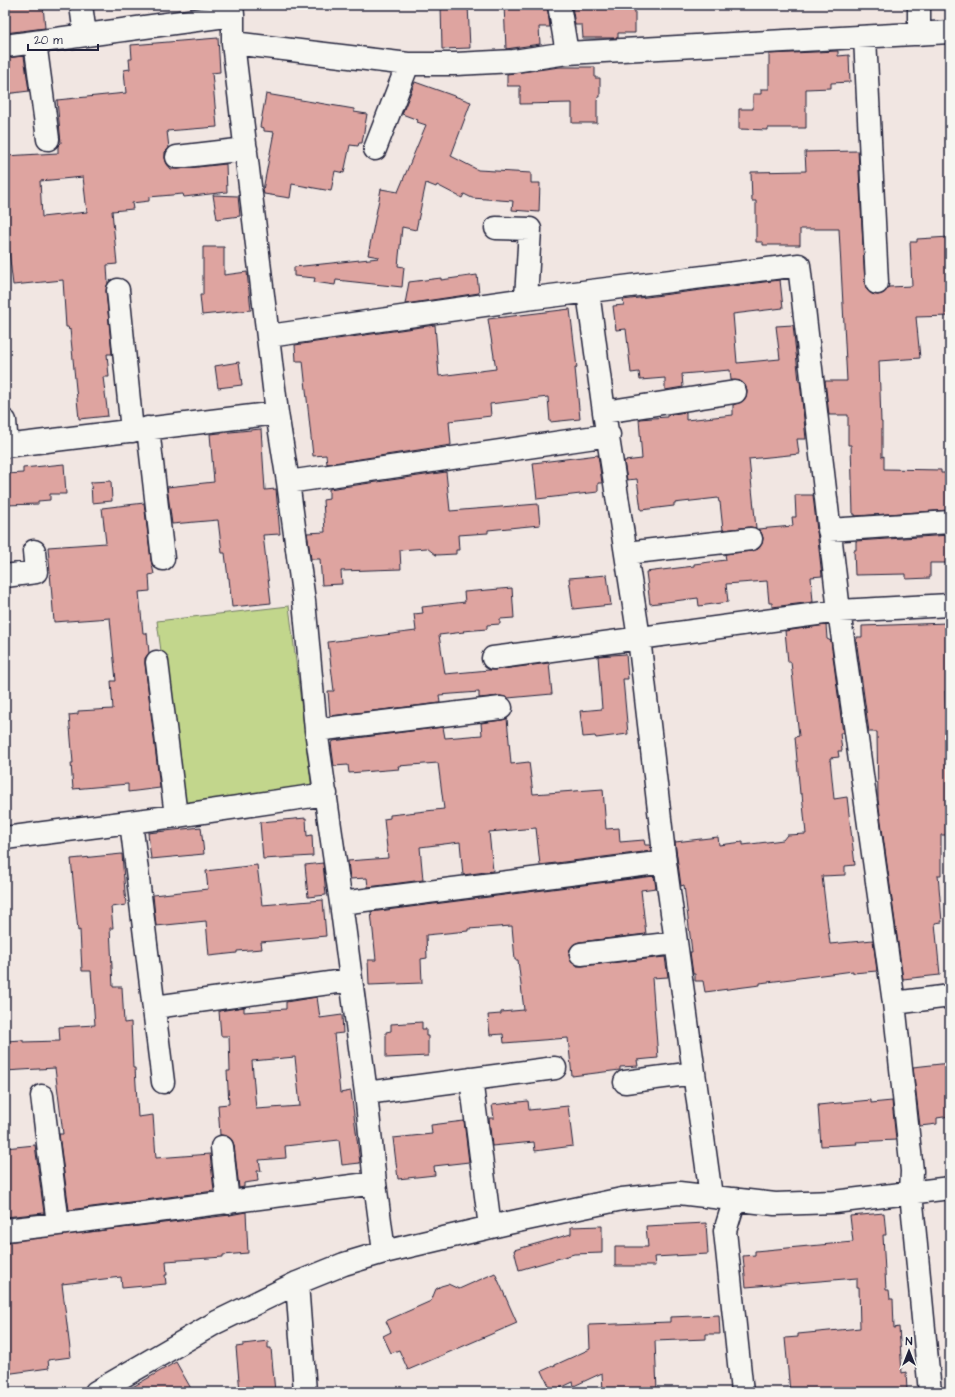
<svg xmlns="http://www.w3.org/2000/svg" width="955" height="1397" font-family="'Architects Daughter',sans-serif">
	<rect width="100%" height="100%" fill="#f1e6e2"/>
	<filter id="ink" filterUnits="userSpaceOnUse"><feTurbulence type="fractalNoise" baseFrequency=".025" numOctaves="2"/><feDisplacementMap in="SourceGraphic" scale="8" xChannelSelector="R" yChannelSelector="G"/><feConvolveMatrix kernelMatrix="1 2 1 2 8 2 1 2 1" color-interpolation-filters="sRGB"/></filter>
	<g filter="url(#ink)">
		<!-- green -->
		<path fill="#c2d68c" stroke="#727c64" d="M 289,606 L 311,782 L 309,790 L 182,808 L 157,621 Z"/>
		<!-- building -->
		<path fill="#dea4a0" stroke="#22223b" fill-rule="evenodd" d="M 5,5 L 43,5 L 45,28 L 5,33 Z
			M 441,5 L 468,5 L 470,48 L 442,49 Z
			M 504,5 L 547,5 L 550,27 L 539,27 L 540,44 L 506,49 Z
			M 572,6 L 610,6 L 610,9 L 635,9 L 635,33 L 618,33 L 618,38 L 583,38 L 582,25 L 575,25 Z
			M 218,38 L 220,72 L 212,73 L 217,127 L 167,131 L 169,148 L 165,152 L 165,158 L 167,164 L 171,169 L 178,169 L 226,164 L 227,192 L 184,197 L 183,194 L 149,197 L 149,201 L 132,203 L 133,209 L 112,211 L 117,264 L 107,265 L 108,283 L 106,291 L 112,354 L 107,354 L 109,377 L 103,377 L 108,416 L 79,419 L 70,329 L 69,330 L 68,327 L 66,327 L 63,280 L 13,285 L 7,234 L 5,234 L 5,156 L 58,153 L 58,146 L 61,143 L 57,100 L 126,93 L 124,70 L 130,69 L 129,59 L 132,59 L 131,45 ZM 83,177 L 87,212 L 42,217 L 40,181 Z
			M 838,51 L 838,56 L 849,55 L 850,82 L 831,83 L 831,88 L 806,89 L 806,128 L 768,128 L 768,130 L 739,129 L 739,109 L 753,109 L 753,94 L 761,94 L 761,89 L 769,89 L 769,54 Z
			M 24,56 L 29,91 L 5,94 L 5,58 Z
			M 560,67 L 595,67 L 595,78 L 600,78 L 600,97 L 598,97 L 597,101 L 597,123 L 572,123 L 572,103 L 520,104 L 520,86 L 507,86 L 507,74 Z
			M 415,82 L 471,102 L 451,156 L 478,170 L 531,173 L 531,183 L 540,183 L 539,212 L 512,210 L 513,201 L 472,198 L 464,194 L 462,198 L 437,185 L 436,187 L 426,183 L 416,230 L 402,227 L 398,266 L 404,267 L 402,287 L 336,280 L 335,285 L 314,282 L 315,278 L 294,276 L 294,267 L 379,258 L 379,257 L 368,255 L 381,189 L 398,192 L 426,125 L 417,122 L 418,120 L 402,114 Z
			M 266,94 L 354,109 L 354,112 L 367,114 L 362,143 L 359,143 L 358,146 L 350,145 L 344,173 L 335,171 L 331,191 L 292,184 L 290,198 L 264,194 L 263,190 L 274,132 L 264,131 L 264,128 L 260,127 Z
			M 858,151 L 865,284 L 867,290 L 872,294 L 878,295 L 884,293 L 889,287 L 912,286 L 910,242 L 917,242 L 917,239 L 950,237 L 950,316 L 916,317 L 920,358 L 879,361 L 881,422 L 882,422 L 882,457 L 884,456 L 884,469 L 941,470 L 941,473 L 950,473 L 950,510 L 855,516 L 855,514 L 853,514 L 851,445 L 848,445 L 848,415 L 829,415 L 825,381 L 847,381 L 839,229 L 800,229 L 800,245 L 763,245 L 763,242 L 756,242 L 756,201 L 752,201 L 751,172 L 806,171 L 805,152 Z
			M 213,195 L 238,196 L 240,216 L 217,219 Z
			M 203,247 L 224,247 L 224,275 L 247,272 L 251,310 L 202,315 L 200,295 L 203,295 Z
			M 477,275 L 479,293 L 405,304 L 409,282 L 441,278 L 441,280 Z
			M 780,280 L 783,308 L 733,314 L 737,363 L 780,359 L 776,326 L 793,325 L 799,381 L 800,381 L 806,439 L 797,439 L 799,454 L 749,459 L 756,528 L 750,527 L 723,530 L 720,502 L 719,502 L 718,498 L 674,503 L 674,506 L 641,510 L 637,479 L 627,480 L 624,461 L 642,459 L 639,419 L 667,417 L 667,415 L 686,412 L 686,420 L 733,415 L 733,405 L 743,401 L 746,397 L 747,390 L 745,385 L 740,381 L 731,380 L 730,370 L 682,374 L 683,387 L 665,390 L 665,378 L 640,380 L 639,372 L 631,373 L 626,329 L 616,330 L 613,306 L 624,305 L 623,300 Z
			M 570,309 L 577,368 L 575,368 L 580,419 L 550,422 L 548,397 L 490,404 L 491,416 L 449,421 L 451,445 L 327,464 L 326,455 L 313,456 L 303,361 L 296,361 L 295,345 L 435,325 L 439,376 L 496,369 L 488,319 Z
			M 239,362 L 242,385 L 218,388 L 215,366 Z
			M 261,429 L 265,490 L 276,489 L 280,534 L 263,535 L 271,603 L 232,607 L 229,578 L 228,578 L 225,553 L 222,553 L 218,520 L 172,524 L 167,487 L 214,482 L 210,434 Z
			M 598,455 L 602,483 L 598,483 L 598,492 L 537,499 L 533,463 Z
			M 64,464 L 66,494 L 50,494 L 50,500 L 38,501 L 38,504 L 5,505 L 5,474 L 23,473 L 23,468 Z
			M 446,472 L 450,511 L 538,504 L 540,525 L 488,530 L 488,533 L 458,535 L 459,550 L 456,550 L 456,554 L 436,555 L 427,548 L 400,550 L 401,569 L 341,571 L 342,584 L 322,585 L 320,559 L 311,559 L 307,533 L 325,532 L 323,500 L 329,499 L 329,489 Z
			M 111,481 L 112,501 L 92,503 L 91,482 Z
			M 795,495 L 813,495 L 822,576 L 811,577 L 813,602 L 772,607 L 772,603 L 769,603 L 767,581 L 726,584 L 728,602 L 699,606 L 698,598 L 650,604 L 646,572 L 694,566 L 694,564 L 726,560 L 725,554 L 752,551 L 758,549 L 762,544 L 763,538 L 761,532 L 758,529 L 793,526 L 792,517 L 796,517 Z
			M 144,503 L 151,560 L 154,574 L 149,575 L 150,591 L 139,592 L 143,633 L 147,633 L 149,653 L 145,658 L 145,664 L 160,788 L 128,792 L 128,784 L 73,789 L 71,763 L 73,763 L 69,715 L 78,714 L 78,711 L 113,709 L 111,681 L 116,681 L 110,618 L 54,622 L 48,547 L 106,543 L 102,508 Z
			M 950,535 L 950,563 L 930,563 L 930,578 L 906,579 L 906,574 L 855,575 L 854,550 L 856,550 L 856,541 Z
			M 607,575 L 611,605 L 573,609 L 569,578 Z
			M 512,588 L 514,618 L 500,619 L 500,624 L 487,625 L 487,629 L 463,631 L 464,632 L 439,635 L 445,674 L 489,670 L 495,670 L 549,663 L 552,694 L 508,698 L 500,696 L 479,698 L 479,692 L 439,695 L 440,703 L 330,716 L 328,691 L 334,691 L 328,642 L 416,631 L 414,614 L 423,613 L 422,607 L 465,602 L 464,592 Z
			M 947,623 L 947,625 L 950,625 L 950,691 L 945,691 L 946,729 L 950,729 L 950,835 L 941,835 L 941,875 L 938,875 L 942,922 L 935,923 L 940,975 L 903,979 L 878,800 L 877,732 L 869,732 L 856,639 L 857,639 L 857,637 L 862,637 L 862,626 Z
			M 826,625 L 827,639 L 831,641 L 843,733 L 840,733 L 842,751 L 838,751 L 839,757 L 830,758 L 834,799 L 847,797 L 855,865 L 845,866 L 845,875 L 822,876 L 830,944 L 873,940 L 877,971 L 853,973 L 853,971 L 760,983 L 760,985 L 705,992 L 703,981 L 695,981 L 695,974 L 693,974 L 690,952 L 692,952 L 684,885 L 681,886 L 675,842 L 718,837 L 719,845 L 743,842 L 743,845 L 783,840 L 787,835 L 806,834 L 802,794 L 800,794 L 795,737 L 799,736 L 791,662 L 788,662 L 785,631 Z
			M 626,654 L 628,679 L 623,679 L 628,734 L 596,738 L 595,736 L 583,737 L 580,711 L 602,709 L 598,656 Z
			M 507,718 L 511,764 L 529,762 L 533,794 L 603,789 L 606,829 L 619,828 L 620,842 L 644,840 L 645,845 L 650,845 L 651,851 L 540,865 L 536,828 L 489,832 L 493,871 L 463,875 L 460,842 L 420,847 L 423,880 L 368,887 L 367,878 L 350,879 L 348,861 L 388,858 L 384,819 L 390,818 L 390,815 L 444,809 L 438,763 L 398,766 L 399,769 L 349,773 L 348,765 L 334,766 L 331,743 L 333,742 L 333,741 L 443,727 L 445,738 L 482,735 L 481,723 L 502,720 Z
			M 306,818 L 307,836 L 312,835 L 313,856 L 263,859 L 260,822 Z
			M 201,827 L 204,854 L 151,859 L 148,833 Z
			M 122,854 L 126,905 L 111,907 L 113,928 L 110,928 L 113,987 L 122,987 L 124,1023 L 131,1022 L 133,1068 L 135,1068 L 138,1117 L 153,1115 L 156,1158 L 210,1154 L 214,1191 L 69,1210 L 59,1134 L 63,1134 L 55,1068 L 5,1071 L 5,1041 L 23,1040 L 23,1042 L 60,1041 L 59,1027 L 95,1025 L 91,971 L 82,971 L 80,930 L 78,931 L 71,859 Z
			M 323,863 L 326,895 L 308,897 L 305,865 Z
			M 257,865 L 262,905 L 323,900 L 326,936 L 261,942 L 262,949 L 237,951 L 237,953 L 209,956 L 206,921 L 156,926 L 153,895 L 208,889 L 206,871 Z
			M 654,876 L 656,888 L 641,890 L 646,934 L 579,942 L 574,944 L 570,949 L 569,955 L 571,962 L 576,966 L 582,966 L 665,957 L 668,977 L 652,978 L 658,1058 L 637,1060 L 638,1066 L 620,1067 L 620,1070 L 572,1076 L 568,1038 L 504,1043 L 503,1034 L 490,1035 L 488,1015 L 501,1014 L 501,1012 L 524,1010 L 518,960 L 515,960 L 512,926 L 468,929 L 468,931 L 426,935 L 427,958 L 421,959 L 422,983 L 369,985 L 368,960 L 376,960 L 371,912 Z
			M 317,997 L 320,1018 L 342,1015 L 343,1033 L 334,1034 L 340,1093 L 351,1091 L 360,1163 L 342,1165 L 339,1140 L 285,1146 L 286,1158 L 259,1160 L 261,1171 L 257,1171 L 258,1181 L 244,1183 L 244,1187 L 239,1188 L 234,1145 L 232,1140 L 227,1136 L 220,1135 L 218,1105 L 229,1104 L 227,1071 L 230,1071 L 229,1036 L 221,1036 L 219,1011 L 244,1007 L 244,1012 L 286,1009 L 286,1002 ZM 295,1057 L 300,1106 L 256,1109 L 252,1061 Z
			M 422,1022 L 422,1029 L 426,1029 L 426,1036 L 428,1036 L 428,1056 L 386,1058 L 386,1032 L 391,1031 L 391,1024 Z
			M 950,1063 L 950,1116 L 937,1118 L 937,1124 L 920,1126 L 913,1067 Z
			M 871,1100 L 871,1103 L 892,1101 L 896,1140 L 856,1142 L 857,1144 L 821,1146 L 818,1105 Z
			M 528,1101 L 529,1110 L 568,1106 L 573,1146 L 535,1151 L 534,1142 L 492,1146 L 489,1118 L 494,1118 L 492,1105 Z
			M 464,1121 L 469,1162 L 434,1166 L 435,1175 L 398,1179 L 393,1138 L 432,1134 L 431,1125 Z
			M 35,1145 L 44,1213 L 5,1217 L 5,1148 Z
			M 246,1212 L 248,1253 L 223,1255 L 223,1257 L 166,1261 L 167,1275 L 165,1275 L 166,1284 L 122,1288 L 121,1277 L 62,1284 L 71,1357 L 48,1360 L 49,1368 L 5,1374 L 5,1242 L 230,1215 Z
			M 884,1213 L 886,1235 L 883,1235 L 886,1290 L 889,1290 L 890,1299 L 893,1299 L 894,1328 L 899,1327 L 902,1373 L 906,1372 L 907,1390 L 895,1391 L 895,1392 L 790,1392 L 785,1338 L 798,1337 L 798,1334 L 860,1328 L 859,1287 L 857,1287 L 857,1278 L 746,1287 L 743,1256 L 755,1255 L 755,1251 L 853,1242 L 850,1216 Z
			M 706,1223 L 708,1254 L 654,1257 L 655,1266 L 615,1266 L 615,1247 L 648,1247 L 646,1226 Z
			M 602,1226 L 602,1253 L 574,1254 L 519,1270 L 514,1250 L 571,1234 L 571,1227 Z
			M 495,1273 L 517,1323 L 408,1370 L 399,1350 L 391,1353 L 383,1336 L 391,1332 L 386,1321 L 431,1301 L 436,1289 L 441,1286 L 448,1284 L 459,1289 Z
			M 719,1315 L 720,1334 L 706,1334 L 706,1339 L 655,1341 L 657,1392 L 603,1392 L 602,1373 L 574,1386 L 573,1382 L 552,1392 L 542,1371 L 590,1349 L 589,1325 L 670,1322 L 670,1317 Z
			M 268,1341 L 268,1348 L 271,1348 L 275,1392 L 240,1392 L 236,1347 L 243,1346 L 243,1344 Z
			M 176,1362 L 193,1392 L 124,1392 Z"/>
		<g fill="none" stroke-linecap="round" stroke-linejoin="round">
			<defs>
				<path id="minor" d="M 81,5 L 85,35
					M 232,5 L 233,15 L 233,43 L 277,413 L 288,482 L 304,601 L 316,730 L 341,903 L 366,1093 L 375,1183 L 384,1252
					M 559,5 L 567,53
					M 919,34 L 919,5
					M 865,37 L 877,283
					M 35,42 L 48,139
					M 233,43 L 408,64 L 456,64 L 514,61 L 567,53 L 950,32
					M 5,46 L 233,15
					M 375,149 L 408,64
					M 177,157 L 246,149
					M 496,228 L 530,229 L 526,299
					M 118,290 L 132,431
					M 588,292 L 604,412 L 639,638 L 665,862 L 711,1196
					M 269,336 L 526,299 L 799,265 L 839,611 L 894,1003 L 912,1171 L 911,1193 L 930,1392
					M 604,412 L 735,392
					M 5,421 L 7,446
					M 148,428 L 163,559
					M 5,446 L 277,413
					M 288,482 L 609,435
					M 829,530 L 950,522
					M 626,553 L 751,539
					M 5,576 L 36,572 L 34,551
					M 493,658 L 839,611 L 950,605
					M 157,662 L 176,816
					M 316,730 L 501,708
					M 131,822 L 163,1082
					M 5,838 L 176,816 L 326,794
					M 341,903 L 665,862
					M 581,954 L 676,943
					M 894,1003 L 950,996
					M 155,1007 L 351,980
					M 471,1079 L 490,1227
					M 625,1082 L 694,1073
					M 366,1093 L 555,1068
					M 42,1096 L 58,1224
					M 222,1147 L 228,1203
					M 735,1199 L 725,1231 L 742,1392
					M 5,1230 L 58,1224 L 375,1183
					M 297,1283 L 305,1392
					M 96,1392 L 217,1322 L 297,1283 L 344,1264 L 384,1252 L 508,1223 L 622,1199 L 679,1193 L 775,1204 L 834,1202 L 950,1188"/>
			</defs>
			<!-- minor casing -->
			<use href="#minor" stroke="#22223b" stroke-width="25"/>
			<!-- minor -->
			<use href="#minor" stroke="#f6f6f2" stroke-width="22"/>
		</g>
	</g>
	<!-- margin -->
	<rect width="955" height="1397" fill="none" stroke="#f6f6f2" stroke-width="20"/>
	<rect x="10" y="10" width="935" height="1377" fill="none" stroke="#22223b" stroke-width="1.5" filter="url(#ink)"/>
	<!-- north arrow -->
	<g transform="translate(909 1351)" stroke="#f6f6f2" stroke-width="3" paint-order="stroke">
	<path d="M0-3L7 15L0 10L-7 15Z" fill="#22223b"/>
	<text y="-6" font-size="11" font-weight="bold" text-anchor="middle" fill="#22223b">N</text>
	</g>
	<!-- scale -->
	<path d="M28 44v6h70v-6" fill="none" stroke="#22223b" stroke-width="2"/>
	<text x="34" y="44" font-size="12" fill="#22223b" stroke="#f6f6f2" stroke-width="3" paint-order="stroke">20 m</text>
</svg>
